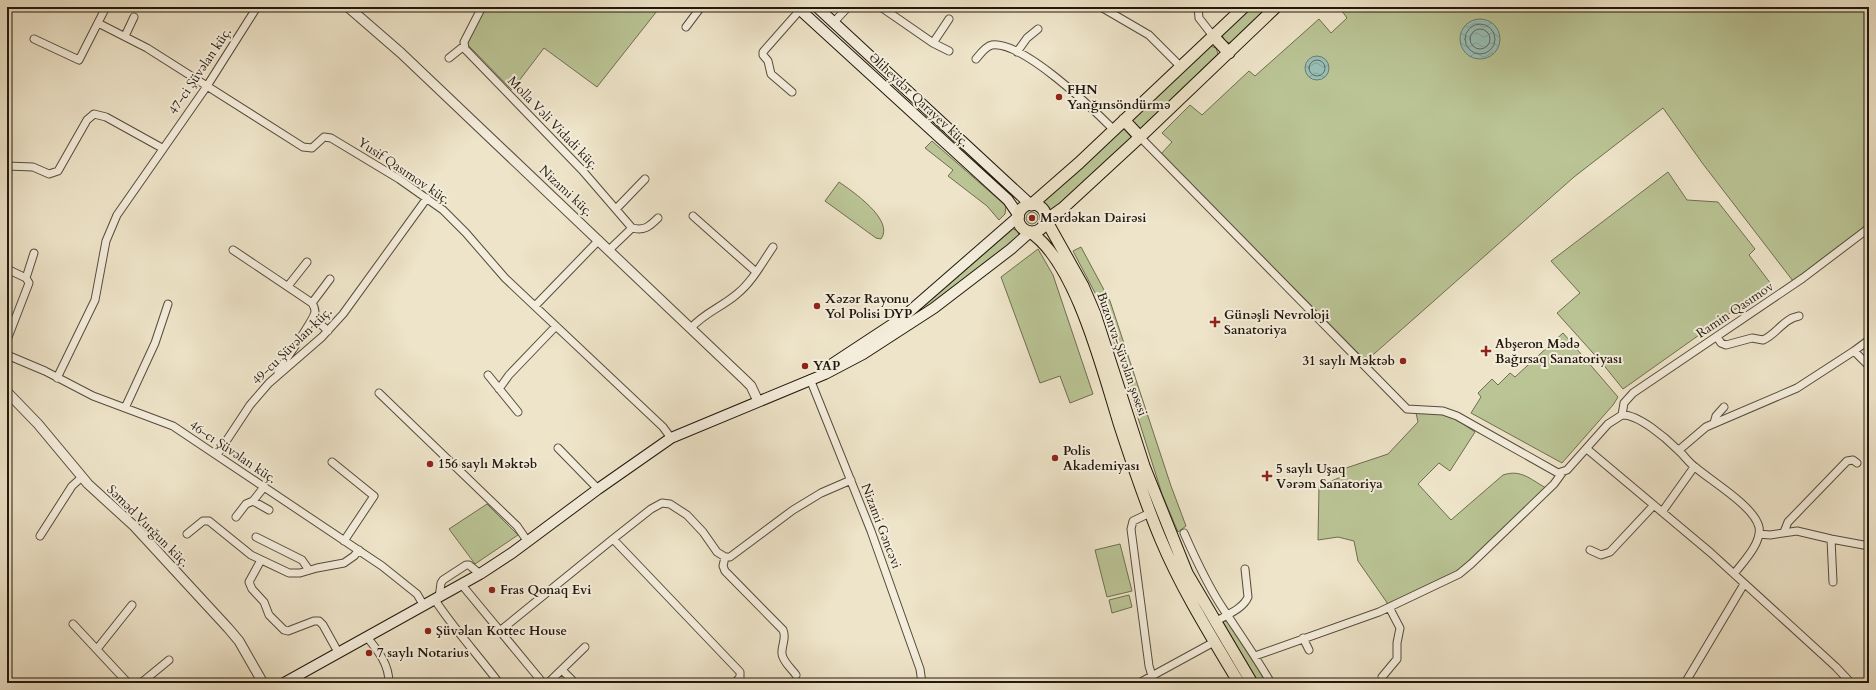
<svg xmlns="http://www.w3.org/2000/svg" width="1876" height="690" font-family="Cardo,serif">
	<defs>
		<pattern id="water-waves" width="16" height="10" patternUnits="userSpaceOnUse"><rect width="16" height="10" fill="#99bfb6"/><path d="M0 5q4-4 8 0t8 0" fill="none" stroke="#84a39b"/></pattern>
	</defs>
	<rect width="100%" height="100%" fill="#eee4c9"/>
	<filter id="stains"><feTurbulence type="fractalNoise" baseFrequency=".005" numOctaves="4"/><feColorMatrix values="0 0 0 0 .2 0 0 0 0 .09 0 0 0 0 .02 0 0 0 .5 -.17"/></filter>
	<radialGradient id="worn" r=".72"><stop offset=".6" stop-color="#630" stop-opacity="0"/><stop offset="1" stop-color="#630" stop-opacity=".3"/></radialGradient>
	<!-- green -->
	<path fill="#bac495" stroke="#6e6e50" d="M 485,7 L 651,7 L 657,11 L 597,87 L 544,48 L 512,90 L 467,44 Z
		M 1251,7 L 1268,7 L 1230,43 L 1224,41 L 1222,34 Z
		M 1339,7 L 1869,7 L 1869,223 L 1793,281 L 1703,164 L 1663,108 L 1574,177 L 1366,361 L 1161,154 L 1172,142 L 1162,133 L 1190,105 L 1202,115 L 1249,71 L 1255,76 L 1319,19 L 1331,33 L 1347,18 Z
		M 1210,46 L 1216,48 L 1218,54 L 1140,129 L 1131,120 Z
		M 1123,128 L 1132,138 L 1051,211 L 1046,208 L 1043,202 Z
		M 932,141 L 1006,206 L 1005,214 L 999,220 L 987,206 L 948,176 L 953,170 L 925,148 Z
		M 1668,172 L 1687,200 L 1718,202 L 1755,249 L 1749,255 L 1771,284 L 1623,389 L 1602,363 L 1557,313 L 1580,293 L 1551,261 Z
		M 839,182 C 852,191 895,220 881,239 L 876,238 L 825,201 Z
		M1026 218a6 6 0 1 1 12 0a6 6 0 1 1-12 0Z
		M 1013,229 L 1018,231 L 1019,236 L 918,316 L 915,314 Z
		M 1081,247 L 1110,301 L 1171,486 L 1186,526 L 1178,532 L 1162,494 L 1104,310 L 1073,251 Z
		M 1038,249 L 1053,275 L 1093,394 L 1070,403 L 1060,376 L 1040,383 L 1001,277 Z
		M 1563,333 L 1618,397 L 1613,405 L 1562,463 L 1471,413 L 1481,397 L 1478,393 L 1492,379 L 1498,385 L 1510,373 L 1515,377 Z
		M 1416,413 L 1442,414 L 1454,418 L 1475,432 L 1450,471 L 1439,463 L 1418,484 L 1451,520 L 1503,475 C 1521,469 1530,479 1546,488 L 1461,569 L 1388,604 L 1358,561 L 1354,541 L 1338,537 L 1318,540 L 1319,486 L 1341,477 L 1340,470 L 1388,454 L 1418,422 Z
		M 487,504 L 518,535 L 475,564 L 449,529 Z
		M 1120,544 L 1132,591 L 1107,597 L 1095,550 Z
		M 1129,595 L 1132,607 L 1112,613 L 1109,600 Z
		M 1228,620 L 1268,683 L 1259,683 L 1223,622 Z"/>
	<!-- water -->
	<path fill="url(#water-waves)" stroke="#697c72" d="M1460 39a20 20 0 1 1 40 0a20 20 0 1 1-40 0Z
		M1305 68a12 12 0 1 1 24 0a12 12 0 1 1-24 0Z"/>
	<g fill="none" stroke-linecap="round" stroke-linejoin="round">
		<!-- shore -->
		<path stroke="#5e6c61" stroke-width="1" d="M1465 39a15 15 0 1 1 30 0a15 15 0 1 1-30 0Z
			M1470 39a10 10 0 1 1 20 0a10 10 0 1 1-20 0Z
			M1309 68a8 8 0 1 1 16 0a8 8 0 1 1-16 0Z"/>
		<defs>
			<path id="minor" d="M 482,7 L 464,42 L 465,49 L 582,170 L 632,228 L 609,250
				M 881,7 L 933,43 L 949,51
				M 1101,7 L 1149,35 L 1180,66
				M 1198,7 L 1199,18 L 1213,36
				M 834,22 L 848,7
				M 98,23 L 147,48 L 303,147 L 312,148 L 324,137 L 331,138 L 399,179 L 443,210 L 466,233 L 505,278 L 663,427 L 671,438
				M 686,27 L 701,7
				M 125,36 L 134,17
				M 34,39 L 79,60 L 106,7
				M 933,43 L 949,19
				M 1017,52 L 1027,38 L 1038,29
				M 449,58 L 464,46
				M 976,59 C 980,54 986,46 992,45 C 1023,41 1093,109 1114,130
				M 792,92 L 771,74 L 768,61 L 763,55 L 763,52 L 800,10
				M 1140,137 L 1407,409 L 1443,411 L 1457,416 L 1558,473 L 1567,470 L 1608,424 L 1622,415 C 1638,414 1666,438 1678,450 C 1684,455 1688,462 1695,467 C 1711,481 1754,506 1759,527 C 1762,543 1743,562 1734,574
				M 7,166 L 33,167 L 49,174 L 58,171 L 87,120 L 94,114 L 106,117 L 162,148
				M 616,209 L 645,179
				M 693,216 L 756,272
				M 632,228 C 644,231 649,227 658,218
				M 233,250 L 312,303 C 314,306 315,308 315,312 C 314,320 285,360 278,372
				M 7,269 L 26,278 L 29,283 L 7,340
				M 26,278 L 34,253
				M 288,286 L 307,262
				M 312,303 L 330,279
				M 535,306 L 599,240
				M 313,317 L 328,331
				M 691,328 C 704,313 722,307 737,294 C 752,282 762,263 773,247
				M 1717,337 L 1721,343 L 1726,345 L 1752,338 L 1763,340 C 1777,334 1783,319 1799,316
				M 1854,351 L 1869,366
				M 7,355 L 45,371 L 93,396 L 173,426 L 382,566 L 417,594 L 424,606
				M 488,375 L 518,412
				M 57,378 L 95,300 L 106,241 L 117,215 L 207,86 L 257,7
				M 810,379 L 871,531 L 920,669 L 922,683
				M 499,389 L 509,375 L 556,326
				M 379,393 L 517,526 L 528,542
				M 125,408 L 155,343 L 168,304
				M 1622,415 L 1624,403 L 1633,393 L 1803,278 L 1869,228
				M 1714,423 L 1716,416 L 1724,407
				M 558,448 L 598,489
				M 1587,449 L 1711,553 L 1836,667 L 1851,683
				M 1679,450 L 1706,427 L 1797,388 L 1854,351 L 1869,340
				M 217,455 L 250,405 L 269,383 L 322,337 L 343,314 L 427,198
				M 332,462 L 374,496 L 344,541
				M 253,501 L 269,510
				M 1662,512 L 1694,467
				M 1150,513 L 1133,521 L 1131,529 L 1149,666 L 1152,676
				M 236,517 L 246,504 L 253,501 L 264,487
				M 1784,532 L 1788,522 L 1847,461 L 1853,460 L 1857,463
				M 1184,533 C 1195,558 1207,584 1222,607 C 1239,633 1256,657 1271,683
				M 187,534 L 203,521 L 209,521 L 251,555 L 289,573 L 300,573 L 317,568 L 344,563 L 354,556 L 359,550
				M 1759,534 L 1770,535 L 1797,531 L 1831,539 L 1869,546
				M 40,536 L 72,486 L 82,477
				M 256,537 L 302,560 L 309,570
				M 613,539 L 740,672 L 740,677 L 735,683
				M 1831,539 L 1833,582
				M 1590,550 L 1601,555 L 1610,552 L 1654,505
				M 725,557 L 723,566 L 725,571 L 783,630 C 787,639 781,645 782,654 C 783,662 792,669 796,675
				M 261,560 L 249,582 L 252,589 L 264,602 L 269,615 L 284,630 L 288,631 L 314,621 L 319,621 L 323,625 L 338,652
				M 462,585 L 543,683
				M 439,598 L 441,583 L 443,580 L 466,565 L 469,565 L 480,574
				M 435,600 C 454,629 478,655 499,683
				M 1215,622 C 1226,615 1243,609 1248,597 L 1245,569
				M 73,624 L 128,683
				M 501,630 L 613,539 L 651,509 L 662,503 L 670,504 L 687,515 L 703,532 L 717,552 L 725,557 L 730,557 L 793,510 L 821,493 L 851,480
				M 367,637 C 378,651 389,664 389,683
				M 1303,638 L 1309,650
				M 97,649 L 132,605
				M 1255,656 L 1379,612 L 1459,574 L 1471,564 L 1554,484 L 1562,473
				M 562,670 L 575,683
				M 1382,677 L 1397,659 L 1397,643 L 1400,628 L 1389,607
				M 141,683 L 169,660
				M 548,683 L 585,647
				M 1139,683 L 1214,642
				M 1685,683 L 1744,584"/>
			<path id="tertiary" d="M 348,7 L 401,53 L 745,380 L 751,386 L 758,401
				M 7,392 L 38,424 L 88,484 L 134,526 L 228,628 L 239,641 L 263,683"/>
			<path id="secondary" d="M 797,7 L 1008,200 L 1019,216 L 902,318 L 823,370
				M 817,7 L 1031,205
				M 284,683 L 480,574 L 512,553 L 598,489 L 671,438 L 825,374 L 863,354 L 934,308 L 1011,249 L 1030,232"/>
			<path id="primary" d="M 1213,36 L 1229,53
				M 1124,120 L 1140,137
				M1018 218a14 14 0 1 1 28 0a14 14 0 1 1-28 0Z
				M 1031,205 L 1079,163 L 1244,7
				M 1030,232 C 1076,262 1103,372 1119,423 C 1132,463 1145,502 1161,540 C 1182,590 1211,636 1239,683
				M 1252,683 L 1187,573 L 1144,466 L 1095,314 L 1083,286 L 1046,220 L 1063,208 L 1140,137 L 1276,7"/>
		</defs>
		<!-- minor casing -->
		<use href="#minor" stroke="#554b3b" stroke-width="9"/>
		<!-- tertiary casing -->
		<use href="#tertiary" stroke="#554b3b" stroke-width="11"/>
		<!-- secondary casing -->
		<use href="#secondary" stroke="#22180c" stroke-width="12"/>
		<!-- primary casing -->
		<use href="#primary" stroke="#22180c" stroke-width="13"/>
		<!-- minor -->
		<use href="#minor" stroke="#f4eddc" stroke-width="7"/>
		<!-- tertiary -->
		<use href="#tertiary" stroke="#f4eddc" stroke-width="9"/>
		<!-- secondary -->
		<use href="#secondary" stroke="#f4eddc" stroke-width="10"/>
		<!-- primary -->
		<use href="#primary" stroke="#eee4c9" stroke-width="11"/>
	</g>
	<!-- markers -->
	<g fill="#8f2418" stroke="#f4eddc" stroke-width="1.5">
		<circle cx="1059" cy="97" r="4"/>
		<circle cx="1032" cy="218" r="4"/>
		<circle cx="817" cy="306" r="4"/>
		<path d="M1213 316h4v4h4v4h-4v4h-4v-4h-4v-4h4z"/>
		<path d="M1484 345h4v4h4v4h-4v4h-4v-4h-4v-4h4z"/>
		<circle cx="1403" cy="361" r="4"/>
		<circle cx="805" cy="366" r="4"/>
		<circle cx="1055" cy="458" r="4"/>
		<circle cx="430" cy="464" r="4"/>
		<path d="M1265 470h4v4h4v4h-4v4h-4v-4h-4v-4h4z"/>
		<circle cx="492" cy="590" r="4"/>
		<circle cx="428" cy="631" r="4"/>
		<circle cx="369" cy="653" r="4"/>
	</g>
	<g text-anchor="middle" dominant-baseline="central" stroke-width="4" stroke-linejoin="round" paint-order="stroke">
		<!-- street labels -->
		<g font-size="13" fill="#22180c" stroke="#f4eddc">
			<text transform="translate(200 71) rotate(-56)">47-ci Şüvəlan küç.</text>
			<text transform="translate(919 100) rotate(43)">Əliheydər Qarayev küç.</text>
			<text transform="translate(553 123) rotate(46)">Molla Vəli Vidadi küç.</text>
			<text transform="translate(404 171) rotate(34)">Yusif Qasımov küç.</text>
			<text transform="translate(566 191) rotate(43)">Nizami küç.</text>
			<text transform="translate(1735 310) rotate(-34)">Ramin Qasımov</text>
			<text transform="translate(292 346) rotate(-44)">49-cu Şüvəlan küç.</text>
			<text transform="translate(1122 354) rotate(71)">Buzonva-Şüvəlan şosesi</text>
			<text transform="translate(233 452) rotate(34)">46-cı Şüvəlan küç.</text>
			<text transform="translate(148 526) rotate(45)">Səməd Vurğun küç.</text>
			<text transform="translate(881 526) rotate(69)">Nizami Gəncəvi</text>
		</g>
		<!-- poi labels -->
		<g font-size="13" font-weight="bold" fill="#22180c" stroke="#f4eddc" text-anchor="start">
			<text x="1067" y="90">FHN<tspan x="1067" dy="15">Yanğınsöndürmə</tspan></text>
			<text x="1040" y="218">Mərdəkan Dairəsi</text>
			<text x="825" y="299">Xəzər Rayonu<tspan x="825" dy="15">Yol Polisi DYP</tspan></text>
			<text x="1224" y="315">Günəşli Nevroloji<tspan x="1224" dy="15">Sanatoriya</tspan></text>
			<text x="1495" y="344">Abşeron Mədə<tspan x="1495" dy="15">Bağırsaq Sanatoriyası</tspan></text>
			<text x="1395" y="361" text-anchor="end">31 saylı Məktəb</text>
			<text x="813" y="366">YAP</text>
			<text x="1063" y="451">Polis<tspan x="1063" dy="15">Akademiyası</tspan></text>
			<text x="438" y="464">156 saylı Məktəb</text>
			<text x="1276" y="469">5 saylı Uşaq<tspan x="1276" dy="15">Vərəm Sanatoriya</tspan></text>
			<text x="500" y="590">Fras Qonaq Evi</text>
			<text x="436" y="631">Şüvəlan Kottec House</text>
			<text x="377" y="653">7 saylı Notarius</text>
		</g>
	</g>
	<!-- margin -->
	<rect width="1876" height="690" fill="none" stroke="#eee4c9" stroke-width="24"/>
	<rect x="8" y="8" width="1860" height="674" fill="none" stroke="#22180c" stroke-width="2"/>
	<rect x="12" y="12" width="1852" height="666" fill="none" stroke="#22180c"/>
	<rect width="100%" height="100%" filter="url(#stains)"/>
	<rect width="100%" height="100%" fill="url(#worn)"/>
</svg>
